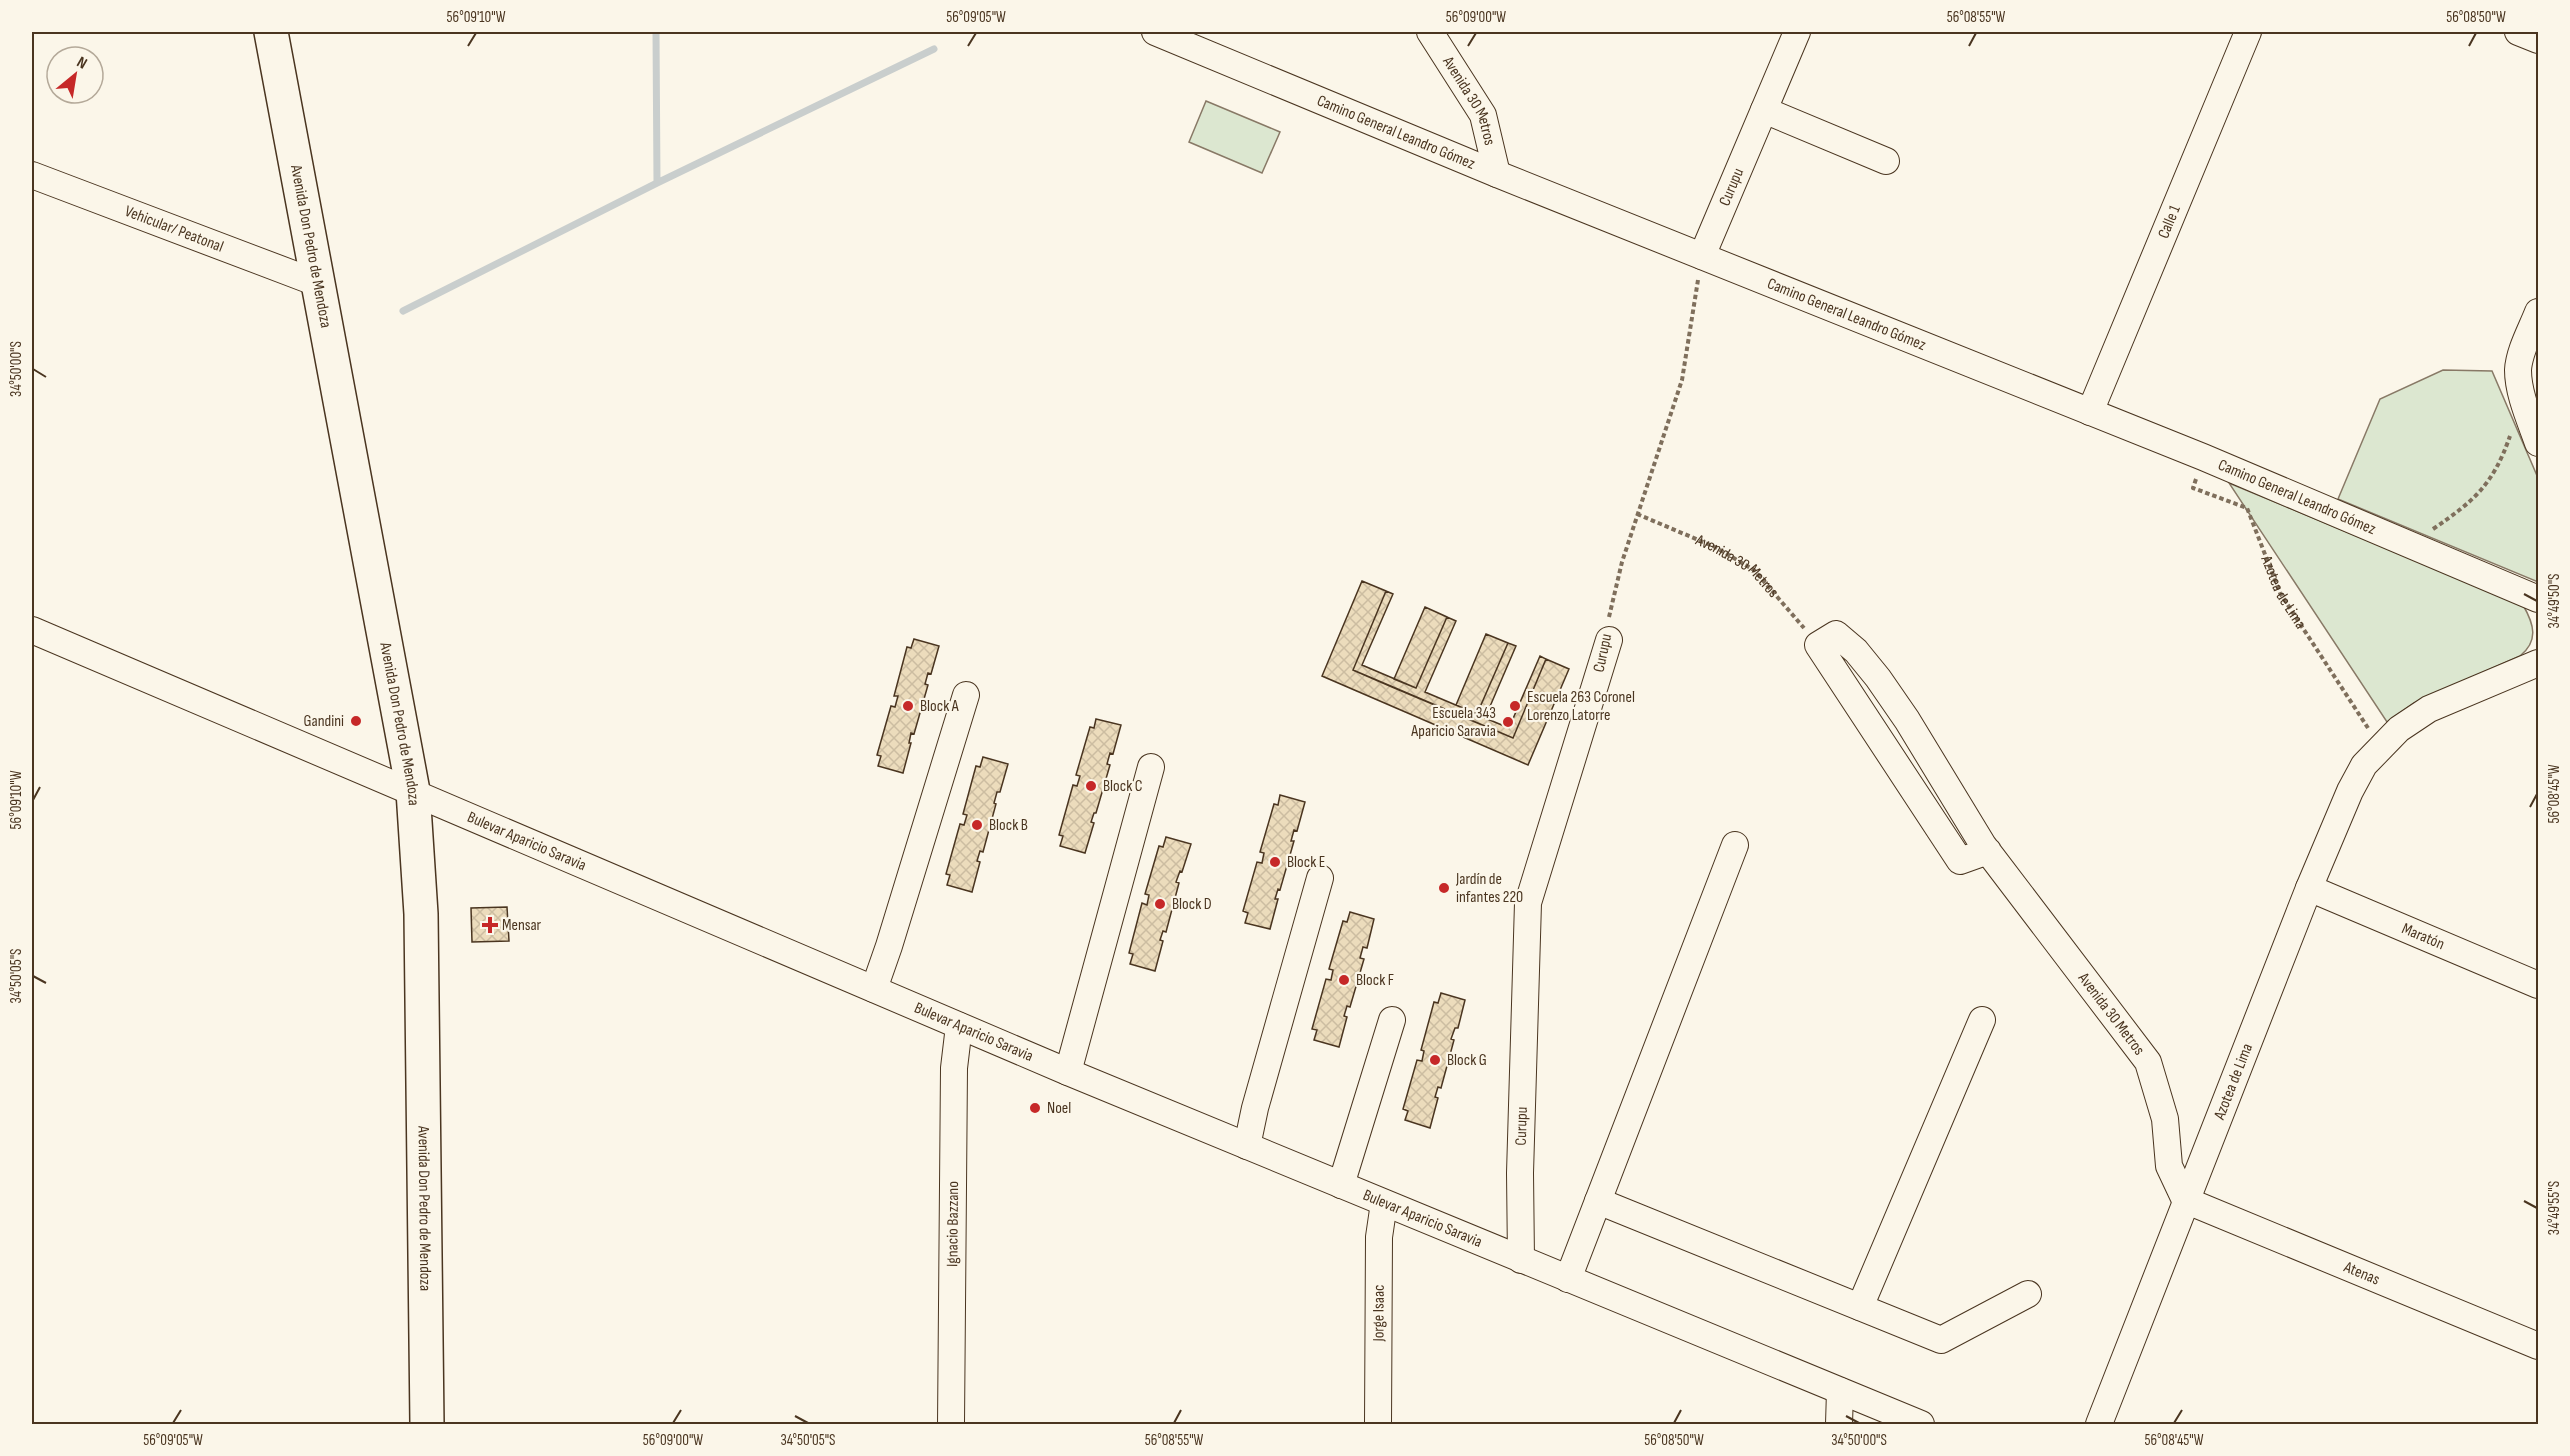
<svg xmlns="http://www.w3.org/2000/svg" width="2570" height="1456" font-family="'Sofia Sans Condensed',sans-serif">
	<defs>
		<pattern id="building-cross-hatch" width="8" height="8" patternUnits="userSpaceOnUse" patternTransform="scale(1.5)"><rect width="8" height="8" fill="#ecdcbc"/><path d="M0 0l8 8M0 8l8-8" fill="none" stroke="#ccbda1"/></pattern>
	</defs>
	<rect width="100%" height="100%" fill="#fbf6e9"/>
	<!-- grass -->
	<path fill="#dce7d0" stroke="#887966" stroke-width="1.5" d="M 1206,101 L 1280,132 L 1262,173 L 1189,142 Z
		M 2443,370 L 2492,371 L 2538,478 L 2538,582 L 2338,499 L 2380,399 Z
		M 2229,483 L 2523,605 C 2534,624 2539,641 2520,656 L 2414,703 L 2387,722 Z"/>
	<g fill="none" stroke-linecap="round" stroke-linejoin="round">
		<!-- stream -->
		<path stroke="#c9cecd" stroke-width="7" d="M 656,32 L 657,183
			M 403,311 L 657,183 L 934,49"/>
	</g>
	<!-- building -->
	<path fill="url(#building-cross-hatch)" stroke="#4a3520" stroke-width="1.5" d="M 1362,581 L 1386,591 L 1353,670 L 1392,687 L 1513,738 L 1546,659 L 1569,669 L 1528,765 L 1322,676 Z
		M 1386,591 L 1393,594 L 1362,665 L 1416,688 L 1447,617 L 1456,621 L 1425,692 L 1477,714 L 1508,643 L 1516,646 L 1485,718 L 1509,728 L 1540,656 L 1546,659 L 1513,738 L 1353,670 Z
		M 1425,607 L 1447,617 L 1416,688 L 1394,679 Z
		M 1486,634 L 1508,643 L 1477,714 L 1456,705 Z
		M 914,639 L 939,646 L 931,674 L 928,673 L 925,684 L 928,685 L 914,734 L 911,733 L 909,743 L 911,743 L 903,773 L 878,766 L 881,756 L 877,755 L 891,706 L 895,707 L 898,696 L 894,696 L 907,647 L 911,648 Z
		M 1096,719 L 1121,725 L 1113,754 L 1110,753 L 1107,764 L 1110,765 L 1096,813 L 1094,813 L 1091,822 L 1094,823 L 1085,853 L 1060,846 L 1063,836 L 1059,835 L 1073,785 L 1077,786 L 1080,776 L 1076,775 L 1090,727 L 1094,728 Z
		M 983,757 L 1008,764 L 1000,792 L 997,792 L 994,803 L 996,804 L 983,852 L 980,851 L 977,861 L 980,862 L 972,892 L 947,885 L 950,875 L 946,874 L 960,824 L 964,825 L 967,815 L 963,814 L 976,766 L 980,767 Z
		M 1280,795 L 1305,802 L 1297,831 L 1294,830 L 1291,841 L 1294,841 L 1280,890 L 1278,889 L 1275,899 L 1278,899 L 1270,929 L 1245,923 L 1248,913 L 1243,911 L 1257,862 L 1262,863 L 1264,853 L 1260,852 L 1274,804 L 1278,805 Z
		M 1166,837 L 1191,844 L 1182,872 L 1180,871 L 1176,882 L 1179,883 L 1166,932 L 1163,931 L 1160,940 L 1163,941 L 1155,971 L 1130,964 L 1133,954 L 1129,953 L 1142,903 L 1147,905 L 1149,895 L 1145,894 L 1159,846 L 1163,847 Z
		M 507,907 L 509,941 L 472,942 L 471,908 Z
		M 1350,912 L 1374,919 L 1367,948 L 1363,947 L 1360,958 L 1364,959 L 1350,1007 L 1347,1006 L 1344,1016 L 1347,1017 L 1339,1047 L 1314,1040 L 1317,1030 L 1312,1029 L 1326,979 L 1331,980 L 1333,970 L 1329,969 L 1343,921 L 1347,922 Z
		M 1441,993 L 1465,1000 L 1458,1028 L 1455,1028 L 1451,1039 L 1454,1040 L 1441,1088 L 1438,1087 L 1435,1097 L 1438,1098 L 1430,1128 L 1405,1120 L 1408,1111 L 1403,1109 L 1417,1060 L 1422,1061 L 1424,1051 L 1421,1050 L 1434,1002 L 1438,1003 Z"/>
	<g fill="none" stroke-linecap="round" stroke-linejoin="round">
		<defs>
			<g id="minor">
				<path id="s3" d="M 1155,32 L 1497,174 L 2203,457 L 2538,599"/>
				<path id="s4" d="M 1430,32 L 1483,115 L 1497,174"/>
				<path d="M 2518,32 L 2538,40"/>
				<path d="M 1764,110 L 1886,161"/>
				<path id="s5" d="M 32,175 L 317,283"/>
				<path id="s6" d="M 1702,256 L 1797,32"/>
				<path d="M 2538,312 C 2531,330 2519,351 2518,370 C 2518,394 2530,420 2538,443"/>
				<path id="s7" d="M 2090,412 L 2248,32"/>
				<path id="s8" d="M 32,630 L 1068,1072 L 1921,1424"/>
				<path id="s9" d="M 1988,851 L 1960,861 L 1818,645 L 1836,634 L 1856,651 L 1878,678 L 1907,720 L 1983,845 L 2148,1062 L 2165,1119 L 2169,1166 L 2185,1200 L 2538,1346"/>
				<path id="s10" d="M 2309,888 L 2538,985"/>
				<path d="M 874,989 L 889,946 L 966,695"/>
				<path d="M 1068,1072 L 1151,767"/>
				<path d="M 1247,1146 L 1255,1108 L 1320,878"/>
				<path d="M 1341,1185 L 1392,1020"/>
				<path d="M 1598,1201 L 1941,1340 L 2028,1294"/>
				<path id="s11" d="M 1521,1260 L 1520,1173 L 1528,903 L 1609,640"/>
				<path d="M 1568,1279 L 1735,845"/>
				<path d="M 1860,1307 L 1982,1020"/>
				<path id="s12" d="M 951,1424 L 954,1068 L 959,1026"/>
				<path id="s13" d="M 1378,1424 L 1379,1237 L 1384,1203"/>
				<path d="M 1839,1424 L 1840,1391"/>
				<path id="s14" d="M 2099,1424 L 2309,888 L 2350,791 L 2364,765 L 2399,729 L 2429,709 L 2538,663"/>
			</g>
			<g id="major">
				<path id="s15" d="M 271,32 L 413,791 L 421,914 L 427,1424"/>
			</g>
		</defs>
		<!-- minor casing -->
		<use href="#minor" stroke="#4a3520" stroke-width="28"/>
		<!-- major casing -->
		<use href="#major" stroke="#4a3520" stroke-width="36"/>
		<!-- path -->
		<g stroke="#7f6f5c" stroke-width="4" stroke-dasharray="4.5 3" stroke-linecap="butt">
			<path id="s1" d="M 2196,479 L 2193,488 L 2247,508 L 2280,593 L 2368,728"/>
			<path id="s2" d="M 1637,514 L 1715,547 L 1754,570 L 1804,628"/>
			<path d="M 2433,529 C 2474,501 2493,485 2510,436"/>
			<path d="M 1609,617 L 1622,562 L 1682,380 L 1698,280"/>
		</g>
		<!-- minor -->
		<use href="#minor" stroke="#fbf6e9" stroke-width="26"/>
		<!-- major -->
		<use href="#major" stroke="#fbf6e9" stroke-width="33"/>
	</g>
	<!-- ticks -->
	<path fill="none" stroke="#4a3520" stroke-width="2" d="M 468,46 L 476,33M 968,46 L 976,33M 1468,46 L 1476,33M 1969,46 L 1976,33M 2469,46 L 2476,33M 33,369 L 46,377M 2524,594 L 2537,601M 33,800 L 40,787M 2530,807 L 2537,794M 33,976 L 46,983M 2524,1201 L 2537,1208M 795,1416 L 808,1423M 1846,1416 L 1859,1423M 173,1423 L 181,1410M 673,1423 L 681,1410M 1174,1423 L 1181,1410M 1674,1423 L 1681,1410M 2174,1423 L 2182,1410"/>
	<!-- markers -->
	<g fill="#c62828" stroke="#fbf6e9" stroke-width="2">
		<circle cx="908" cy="706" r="6"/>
		<circle cx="1515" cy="706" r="6"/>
		<circle cx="356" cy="721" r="6"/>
		<circle cx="1508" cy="722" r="6"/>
		<circle cx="1091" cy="786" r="6"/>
		<circle cx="977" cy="825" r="6"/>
		<circle cx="1275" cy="862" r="6"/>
		<circle cx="1444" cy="888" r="6"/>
		<circle cx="1160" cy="904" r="6"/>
		<path d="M487 916h6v6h6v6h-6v6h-6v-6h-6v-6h6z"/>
		<circle cx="1344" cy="980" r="6"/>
		<circle cx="1435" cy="1060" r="6"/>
		<circle cx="1035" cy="1108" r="6"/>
	</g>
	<g text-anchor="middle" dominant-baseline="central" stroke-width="4.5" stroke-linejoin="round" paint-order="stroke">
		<!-- street labels -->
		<g font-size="16" fill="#4a3520" stroke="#fbf6e9">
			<text stroke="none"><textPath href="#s4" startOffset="80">Avenida 30 Metros</textPath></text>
			<text stroke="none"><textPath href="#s3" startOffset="261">Camino General Leandro Gómez</textPath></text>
			<text stroke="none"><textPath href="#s6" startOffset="75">Curupu</textPath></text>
			<text stroke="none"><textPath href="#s7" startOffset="206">Calle 1</textPath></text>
			<text stroke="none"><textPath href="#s5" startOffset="152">Vehicular/ Peatonal</textPath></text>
			<text stroke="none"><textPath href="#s15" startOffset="218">Avenida Don Pedro de Mendoza</textPath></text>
			<text stroke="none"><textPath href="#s3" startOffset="747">Camino General Leandro Gómez</textPath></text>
			<text stroke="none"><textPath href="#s3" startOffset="1233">Camino General Leandro Gómez</textPath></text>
			<text stroke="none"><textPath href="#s2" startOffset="114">Avenida 30 Metros</textPath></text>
			<text stroke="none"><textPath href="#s1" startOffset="159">Azotea de Lima</textPath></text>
			<text transform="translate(1603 653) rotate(-78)">Curupu</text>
			<text stroke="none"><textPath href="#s15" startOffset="704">Avenida Don Pedro de Mendoza</textPath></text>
			<text stroke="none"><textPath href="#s8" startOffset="538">Bulevar Aparicio Saravia</textPath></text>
			<text stroke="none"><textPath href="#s10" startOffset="124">Maratón</textPath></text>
			<text stroke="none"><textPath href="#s9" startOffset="780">Avenida 30 Metros</textPath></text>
			<text stroke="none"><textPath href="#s8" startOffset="1024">Bulevar Aparicio Saravia</textPath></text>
			<text stroke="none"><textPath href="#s14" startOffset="368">Azotea de Lima</textPath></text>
			<text stroke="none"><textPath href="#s11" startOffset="134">Curupu</textPath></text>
			<text stroke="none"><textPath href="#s15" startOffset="1190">Avenida Don Pedro de Mendoza</textPath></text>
			<text stroke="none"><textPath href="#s8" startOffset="1510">Bulevar Aparicio Saravia</textPath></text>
			<text stroke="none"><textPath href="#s12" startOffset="200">Ignacio Bazzano</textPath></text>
			<text stroke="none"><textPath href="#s9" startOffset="1176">Atenas</textPath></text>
			<text stroke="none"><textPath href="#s13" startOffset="111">Jorge Isaac</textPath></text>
		</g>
		<!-- poi labels -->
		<g font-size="16" fill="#4a3520" stroke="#fbf6e9" text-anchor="start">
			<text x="1527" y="697">Escuela 263 Coronel<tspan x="1527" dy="18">Lorenzo Latorre</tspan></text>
			<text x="920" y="706">Block A</text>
			<text x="1496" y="713" text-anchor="end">Escuela 343<tspan x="1496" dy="18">Aparicio Saravia</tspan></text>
			<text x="344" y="721" text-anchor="end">Gandini</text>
			<text x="1103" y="786">Block C</text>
			<text x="989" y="825">Block B</text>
			<text x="1287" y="862">Block E</text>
			<text x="1456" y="879">Jardín de<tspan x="1456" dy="18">infantes 220</tspan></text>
			<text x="1172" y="904">Block D</text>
			<text x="502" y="925">Mensar</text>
			<text x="1356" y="980">Block F</text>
			<text x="1447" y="1060">Block G</text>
			<text x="1047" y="1108">Noel</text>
		</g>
	</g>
	<!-- border -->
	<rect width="2570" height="1456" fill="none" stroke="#fbf6e9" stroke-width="66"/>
	<!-- north arrow -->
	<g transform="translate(75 75) rotate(30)"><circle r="28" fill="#fbf6e9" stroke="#b4a999" stroke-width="1.5"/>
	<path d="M0-4.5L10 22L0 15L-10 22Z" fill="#c62828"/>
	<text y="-9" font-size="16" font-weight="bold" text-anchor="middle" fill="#4a3520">N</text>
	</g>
	<rect x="33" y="33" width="2504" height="1390" fill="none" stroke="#4a3520" stroke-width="2"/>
	<g font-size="15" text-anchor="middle" fill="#4a3520">
		<text x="476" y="22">56°09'10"W</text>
		<text x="976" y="22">56°09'05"W</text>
		<text x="1476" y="22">56°09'00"W</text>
		<text x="1976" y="22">56°08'55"W</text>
		<text x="2476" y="22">56°08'50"W</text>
		<text transform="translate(16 369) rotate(-90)" y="5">34°50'00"S</text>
		<text transform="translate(2554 601) rotate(-90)" y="5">34°49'50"S</text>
		<text transform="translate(2554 794) rotate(-90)" y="5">56°08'45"W</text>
		<text transform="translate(16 800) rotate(-90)" y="5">56°09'10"W</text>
		<text transform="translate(16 976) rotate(-90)" y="5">34°50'05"S</text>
		<text transform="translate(2554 1208) rotate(-90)" y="5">34°49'55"S</text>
		<text x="173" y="1445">56°09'05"W</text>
		<text x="673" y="1445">56°09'00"W</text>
		<text x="808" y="1445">34°50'05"S</text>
		<text x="1174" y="1445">56°08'55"W</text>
		<text x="1674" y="1445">56°08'50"W</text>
		<text x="1859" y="1445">34°50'00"S</text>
		<text x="2174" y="1445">56°08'45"W</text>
	</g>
</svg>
